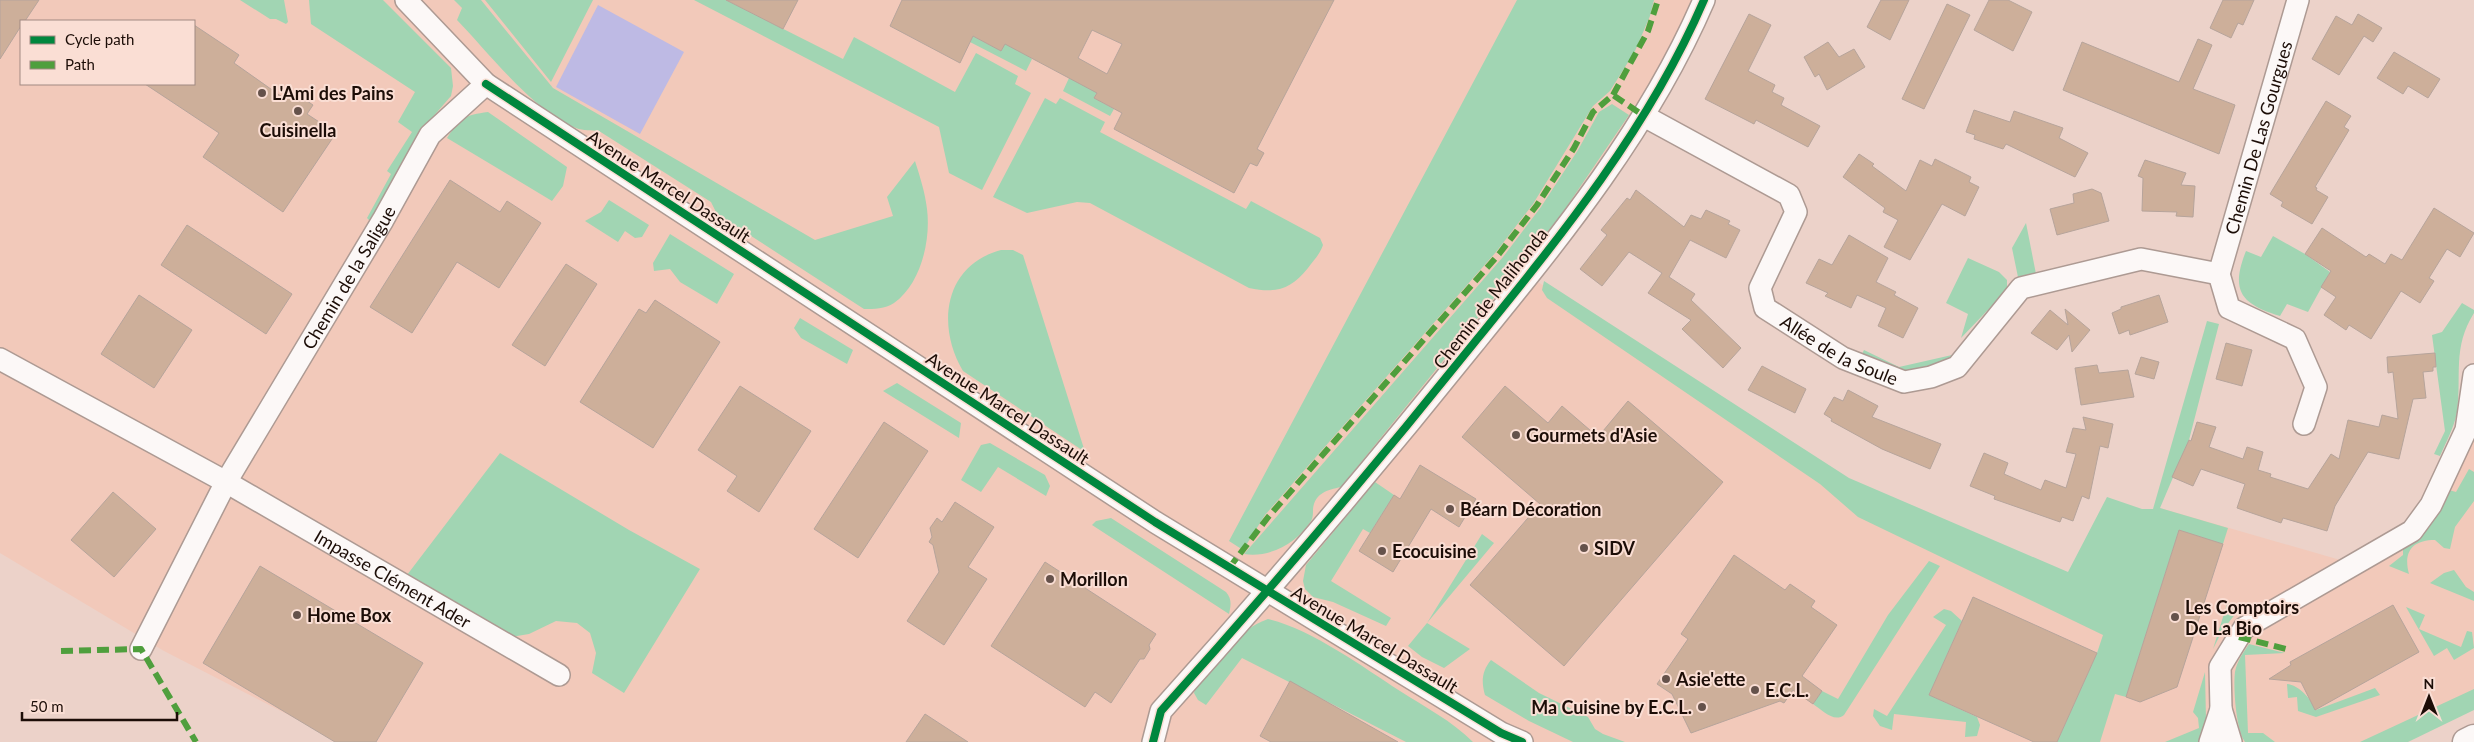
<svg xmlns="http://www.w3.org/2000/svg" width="2474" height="742" font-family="Lato,sans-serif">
	<rect width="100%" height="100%" fill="#ecd2c9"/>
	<!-- built -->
	<path fill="#f2c9ba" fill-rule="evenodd" d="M 0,0 L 1704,0 L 1695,22 L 1529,276 L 1801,458 L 2104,631 L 2160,508 L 2354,564 L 2431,505 L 2474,375 L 2474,698 L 2384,742 L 341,742 L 164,651 L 0,553 ZM 21,21 L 194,21 L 194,84 L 21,84 Z"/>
	<!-- green -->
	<path fill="#a1d5b3" d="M 240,0 L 284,0 L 288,22 L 286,24 L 276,19 L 270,19 Z
		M 309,0 L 383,0 L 451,68 L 453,86 L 451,96 L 419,133 L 372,223 L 367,218 L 391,174 L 387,171 L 412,132 L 398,122 L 415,92 L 311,24 Z
		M 454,0 L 481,0 L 553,88 L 815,240 L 893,216 L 887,197 L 915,161 C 920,177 925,192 927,209 C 931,240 921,284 894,303 C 885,309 874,309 864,309 L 717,214 L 711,202 L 599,131 C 592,130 583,131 576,128 C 534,112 489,53 457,20 L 462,8 Z
		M 485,0 L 593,0 L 551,82 Z
		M 694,0 L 726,0 L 843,59 L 854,37 L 955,92 L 976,53 L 1018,76 L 1015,84 L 1031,93 L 982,190 L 949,173 L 939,127 Z
		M 1517,0 L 1654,0 L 1650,16 L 1635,51 L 1610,91 L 1593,106 L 1533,204 L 1496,252 L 1265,515 L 1243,550 L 1229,541 Z
		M 973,36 L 1001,51 L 1008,38 L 1030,50 L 1028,56 L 1032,59 L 1026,71 L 970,42 Z
		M 1069,78 L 1101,84 L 1094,98 L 1114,109 L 1110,116 L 1063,91 Z
		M 1045,98 L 1056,104 L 1060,98 L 1105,122 L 1100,132 L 1246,209 L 1251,201 L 1320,238 L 1323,245 C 1320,254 1314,260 1308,268 C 1291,289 1277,294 1249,288 L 1090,203 L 1077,202 L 1027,213 L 993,197 Z
		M 1612,104 L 1629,115 L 1561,215 L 1341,487 C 1327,490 1315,493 1313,509 C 1313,513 1313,518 1311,521 C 1297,543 1270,558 1244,554 L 1503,257 L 1541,207 L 1578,150 L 1599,112 Z
		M 488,112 L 567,167 L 563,186 L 552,201 L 447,138 C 460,118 465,115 488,112 Z
		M 609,200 L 649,225 L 642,237 L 635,238 L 625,231 L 618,242 L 585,221 L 601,212 Z
		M 2026,223 L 2036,274 L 2018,277 L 2012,248 Z
		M 670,234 L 734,274 L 717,304 L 680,282 L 670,269 L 654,271 L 653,263 Z
		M 2273,236 L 2305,254 L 2330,272 L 2308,312 L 2287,304 L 2280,316 C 2241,304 2230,291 2246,251 L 2261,257 Z
		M 1001,250 L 1013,250 L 1023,255 L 1085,452 L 963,371 C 936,326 944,265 1001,250 Z
		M 1968,258 L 1999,272 L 2007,280 L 2007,290 L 1961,338 L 1968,314 L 1946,303 Z
		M 1544,281 L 1849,478 L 2068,572 L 2107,497 L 2142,509 L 2153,509 L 2207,321 L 2219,324 L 2189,440 L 2160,508 L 2228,528 L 2223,544 L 2179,530 L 2126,697 L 2115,694 L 2100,742 L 2057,742 L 2097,653 L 2103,635 L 1858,517 L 1820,484 L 1547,298 L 1542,290 Z
		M 2462,303 L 2474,310 L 2474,313 C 2452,348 2462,375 2457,412 C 2454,428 2446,442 2440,456 L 2434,454 L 2445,431 L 2432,335 L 2442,332 Z
		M 800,318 L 853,350 L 847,364 L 801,338 L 794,328 Z
		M 1864,350 L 1899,367 L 1952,355 L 1942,364 L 1906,374 L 1860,358 Z
		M 897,383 L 961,423 L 959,438 L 883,391 Z
		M 990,443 L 1045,475 L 1050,486 L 1046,496 L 998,467 L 981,492 L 961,480 L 981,445 Z
		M 500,453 L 629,530 L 700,569 L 624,693 L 592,673 L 596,653 L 590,633 L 577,623 L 556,621 L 529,634 L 511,637 L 407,575 Z
		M 2469,469 L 2474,472 L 2474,501 L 2455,527 L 2450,549 L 2444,548 L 2435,540 C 2412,540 2403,552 2409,574 L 2389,566 L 2403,555 L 2403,546 L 2449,490 L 2456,492 Z
		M 1375,482 L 1394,495 L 1370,533 L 1363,529 L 1331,581 L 1391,618 L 1386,626 L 1333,602 L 1313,597 L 1305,589 L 1303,581 L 1306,565 Z
		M 1111,518 L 1226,592 C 1232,599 1231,605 1229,614 L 1092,525 L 1096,521 Z
		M 1482,534 L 1494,543 L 1427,623 L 1470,649 L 1444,668 L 1422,657 L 1408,646 L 1427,623 Z
		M 1929,561 L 1940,566 L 1844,715 C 1834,723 1822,710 1813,704 L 1822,691 L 1838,699 L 1888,615 Z
		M 2454,570 L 2466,587 L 2474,592 L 2474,601 L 2430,583 L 2444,573 Z
		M 2228,601 L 2236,613 L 2222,631 L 2213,649 Z
		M 2406,607 L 2425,615 L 2419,629 L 2461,647 L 2467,631 L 2472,632 L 2474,648 L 2454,660 L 2447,648 L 2434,656 Z
		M 1944,609 L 1951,611 L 1962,621 L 1929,695 L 1977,717 L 1980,725 L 1977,736 L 1965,737 L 1966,722 L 1894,714 L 1892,730 L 1880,726 L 1873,716 L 1874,709 L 1887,716 L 1946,625 L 1933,617 Z
		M 1268,619 C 1311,629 1363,667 1400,691 C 1425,707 1452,721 1473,742 L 1406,742 L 1242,658 L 1206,705 L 1198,700 L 1194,693 L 1196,685 C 1217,662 1238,629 1268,619 Z
		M 2249,644 L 2285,653 L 2245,655 L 2248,733 L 2263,733 L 2275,742 L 2245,742 C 2236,730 2233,687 2235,672 C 2237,661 2243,653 2249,644 Z
		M 1491,660 L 1539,693 L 1588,717 L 1595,729 L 1603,734 L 1625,742 L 1573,742 L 1529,721 L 1485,695 C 1481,681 1482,671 1491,660 Z
		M 2205,672 L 2206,720 L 2201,742 L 2165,742 L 2199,728 L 2198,718 L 2193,712 Z
		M 2287,684 C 2299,685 2311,699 2316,710 L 2375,688 L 2380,695 L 2316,717 L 2298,711 L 2297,697 L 2288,698 Z
		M 2474,689 L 2474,710 L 2408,742 L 2360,742 Z"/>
	<!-- water -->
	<path fill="#bebae4" d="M 598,5 L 684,52 L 640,134 L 556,87 Z"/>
	<!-- building -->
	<path fill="#cdaf9a" stroke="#b6a49b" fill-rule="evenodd" d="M 0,0 L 39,0 L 25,21 L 21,21 L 21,26 L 0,59 Z
		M 726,0 L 798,0 L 783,29 Z
		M 902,0 L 1334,0 L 1257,149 L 1264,153 L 1257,166 L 1250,163 L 1234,193 L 1114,129 L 1122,113 L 1094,98 L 1097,93 L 1005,44 L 1001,51 L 973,36 L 960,63 L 890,26 ZM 1092,30 L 1122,44 L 1107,74 L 1078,58 Z
		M 1881,0 L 1909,0 L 1890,40 L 1867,27 Z
		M 1989,0 L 2008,0 L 2032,12 L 2013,51 L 1974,30 Z
		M 2223,0 L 2254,0 L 2243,25 L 2238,23 L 2231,38 L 2210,28 Z
		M 1947,4 L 1970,15 L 1924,109 L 1902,99 Z
		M 1749,14 L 1771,25 L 1748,71 L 1775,85 L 1772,92 L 1784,98 L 1781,105 L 1820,126 L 1808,147 L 1756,120 L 1754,124 L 1705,99 Z
		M 2358,14 L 2382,28 L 2373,42 L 2364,36 L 2339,75 L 2312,59 L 2336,16 L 2352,25 Z
		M 194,25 L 239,55 L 234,63 L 285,99 L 291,90 L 313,105 L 307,114 L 336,133 L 283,212 L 203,157 L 219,133 L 145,84 L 194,84 Z
		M 2198,39 L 2212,45 L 2193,89 L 2235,105 L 2219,154 L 2063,90 L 2082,42 L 2179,82 Z
		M 1828,42 L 1839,57 L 1854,49 L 1865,67 L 1827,90 L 1819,74 L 1815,77 L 1804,57 Z
		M 2394,52 L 2440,79 L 2428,98 L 2408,86 L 2403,94 L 2377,78 Z
		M 2326,101 L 2351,116 L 2344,127 L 2349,130 L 2315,187 L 2317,188 L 2316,190 L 2328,197 L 2312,224 L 2281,206 L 2283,202 L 2270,194 Z
		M 1974,110 L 2010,122 L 2014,111 L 2063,128 L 2059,138 L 2088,153 L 2075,177 L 2006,144 L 2003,149 L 1974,139 L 1975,135 L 1966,132 Z
		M 1859,154 L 1874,164 L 1872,166 L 1906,191 L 1920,160 L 1932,166 L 1935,159 L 1971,177 L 1969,182 L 1979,187 L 1965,216 L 1942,204 L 1910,260 L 1884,247 L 1898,220 L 1883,212 L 1885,208 L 1843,177 Z
		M 2145,160 L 2186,173 L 2181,185 L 2195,186 L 2193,217 L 2176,216 L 2177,212 L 2142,211 L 2143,178 L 2138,176 Z
		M 450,180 L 500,212 L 507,201 L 541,223 L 499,288 L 457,262 L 412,333 L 370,307 Z
		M 2092,189 L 2101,193 L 2109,221 L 2057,235 L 2050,209 L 2074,203 L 2073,194 Z
		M 1636,190 L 1684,227 L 1691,215 L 1701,219 L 1706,210 L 1730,221 L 1728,224 L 1740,230 L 1726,258 L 1690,240 L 1669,277 L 1695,294 L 1691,300 L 1741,348 L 1723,368 L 1682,329 L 1691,320 L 1648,293 L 1662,273 L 1629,252 L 1602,286 L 1580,269 L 1607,235 L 1601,230 L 1627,198 L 1630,200 Z
		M 2434,208 L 2474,233 L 2460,257 L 2447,249 L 2429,278 L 2434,281 L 2420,303 L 2401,291 L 2371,339 L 2349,325 L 2346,330 L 2324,315 L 2336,297 L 2321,287 L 2331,271 L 2305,254 L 2322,228 L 2366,257 L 2369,254 L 2385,264 L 2391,254 L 2402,260 Z
		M 187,225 L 292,294 L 266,334 L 161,265 Z
		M 1849,235 L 1888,258 L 1876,282 L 1896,292 L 1894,295 L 1918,308 L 1903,338 L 1878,326 L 1886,308 L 1857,295 L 1851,308 L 1825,296 L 1828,293 L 1806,283 L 1819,259 L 1832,265 Z
		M 566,264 L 597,284 L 545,366 L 512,345 Z
		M 139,295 L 192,330 L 154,388 L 101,354 Z
		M 2159,295 L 2168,322 L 2130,335 L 2129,330 L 2119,334 L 2112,313 L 2121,309 L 2121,307 Z
		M 655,300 L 720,342 L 653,448 L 580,402 L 639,309 L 646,313 Z
		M 2065,309 L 2090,330 L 2072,352 L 2069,335 L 2057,350 L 2031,333 L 2050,310 L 2068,325 Z
		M 2226,343 L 2252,350 L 2242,386 L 2216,379 Z
		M 2435,353 L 2436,367 L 2433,367 L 2433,371 L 2423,372 L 2426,398 L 2413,399 L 2399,459 L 2368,452 L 2335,506 L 2327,531 L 2283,518 L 2281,523 L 2237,508 L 2245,484 L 2201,469 L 2193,486 L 2172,477 L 2189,440 L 2191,441 L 2197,422 L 2216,427 L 2209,447 L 2243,459 L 2247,447 L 2263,452 L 2258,470 L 2271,474 L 2270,477 L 2308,489 L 2331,454 L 2339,459 L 2348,420 L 2379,427 L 2382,415 L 2398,419 L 2393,372 L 2388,373 L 2387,357 Z
		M 2141,357 L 2159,362 L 2154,379 L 2135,374 Z
		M 2097,365 L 2099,373 L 2128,370 L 2134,397 L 2081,405 L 2075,368 Z
		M 1762,366 L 1806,389 L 1795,413 L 1748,390 Z
		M 740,386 L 811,431 L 759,512 L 727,491 L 737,476 L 698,450 Z
		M 1505,386 L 1548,423 L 1562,406 L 1598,437 L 1628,401 L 1723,482 L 1564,666 L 1470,585 L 1540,504 L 1462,437 Z
		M 1848,390 L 1878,406 L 1872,417 L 1941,444 L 1930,469 L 1882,449 L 1831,421 L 1832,419 L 1824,414 L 1834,397 L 1843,401 Z
		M 2083,417 L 2113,424 L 2108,448 L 2100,446 L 2089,499 L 2082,496 L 2073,521 L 2062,517 L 2060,522 L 1994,499 L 1995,496 L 1970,486 L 1984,453 L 2008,463 L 2004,474 L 2041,490 L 2045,480 L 2066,488 L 2076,454 L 2066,452 L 2073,428 L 2086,430 Z
		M 884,422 L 928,451 L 858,558 L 814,529 Z
		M 1420,465 L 1476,499 L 1459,527 L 1431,509 L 1393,572 L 1359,551 L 1394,495 L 1400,499 Z
		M 113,492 L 156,529 L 114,577 L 71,540 Z
		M 955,502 L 994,527 L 968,567 L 987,579 L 944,645 L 907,621 L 939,572 L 933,545 L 929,542 L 932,537 L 930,528 L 937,518 L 942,522 Z
		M 2179,530 L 2223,544 L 2177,687 L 2140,702 L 2126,697 Z
		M 1734,555 L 1785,590 L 1790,584 L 1815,601 L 1811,607 L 1837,625 L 1802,676 L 1822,691 L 1813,704 L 1793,690 L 1784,703 L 1780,701 L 1691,733 L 1672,694 L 1657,684 L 1688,639 L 1681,634 Z
		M 1045,562 L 1156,634 L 1149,645 L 1150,649 L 1144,659 L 1140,659 L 1111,703 L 1095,692 L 1085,707 L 991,646 Z
		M 260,566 L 423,663 L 376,742 L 335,742 L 203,663 Z
		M 1973,597 L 2097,653 L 2057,742 L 2034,742 L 1929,695 Z
		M 2393,605 L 2419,652 L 2315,710 L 2301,682 L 2269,679 L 2291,665 L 2290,662 Z
		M 1290,681 L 1398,742 L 1271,742 L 1260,736 Z
		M 925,714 L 968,742 L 906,742 Z"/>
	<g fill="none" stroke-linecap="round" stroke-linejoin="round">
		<defs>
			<g id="minor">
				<path d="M 406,0 L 486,84 L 1155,522 L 1501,733 L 1522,742"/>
				<path id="s1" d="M 1644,116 L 1789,195 L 1796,212 L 1760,288 L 1765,308 L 1843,358 L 1904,382 L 1931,377 L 1957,367 L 2021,288 L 2141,259 L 2219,274"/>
				<path id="s2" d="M 2219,274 L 2298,0"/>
				<path d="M 2219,274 L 2229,308 L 2295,339 L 2316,387 L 2304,424"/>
				<path id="s3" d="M 0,359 L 226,482 L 559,675"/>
				<path id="s4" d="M 141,649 L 226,482 L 383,220 L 430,135 L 486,84"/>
				<path d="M 1153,742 L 1161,711 C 1269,591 1373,469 1474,343 C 1561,236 1649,128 1704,0"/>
				<path d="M 2210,742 L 2221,709"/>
				<path d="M 2231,742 L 2221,709 L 2220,667 L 2244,628 L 2412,531 L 2431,505 L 2466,430 L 2474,375"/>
			</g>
			<path id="major" d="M 2466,742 L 2474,738"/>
		</defs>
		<!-- minor casing -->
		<use href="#minor" stroke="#ad9a93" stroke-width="24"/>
		<!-- major casing -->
		<use href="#major" stroke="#ad9a93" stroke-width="29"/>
		<!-- minor -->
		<use href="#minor" stroke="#fcf8f7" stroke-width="21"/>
		<!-- major -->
		<use href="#major" stroke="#fcf8f7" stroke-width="26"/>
		<!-- quiet -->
		<path stroke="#4f9f3d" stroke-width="6" stroke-dasharray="12 6" stroke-linecap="butt" d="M 1613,95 L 1648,31 L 1658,0
			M 1229,568 L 1269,516 L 1499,254 L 1537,205 L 1574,148 L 1593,112 L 1613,95 L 1644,116
			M 2239,637 L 2290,650
			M 61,651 L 141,649 L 196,742"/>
		<defs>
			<path id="cycleway" d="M 486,84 L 1155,522 L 1501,733 L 1522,742
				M 1153,742 L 1161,711 C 1269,591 1373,469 1474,343 C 1561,236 1649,128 1704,0"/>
		</defs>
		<!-- cycleway casing -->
		<use href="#cycleway" stroke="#faded4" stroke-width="11"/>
		<!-- cycleway -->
		<use href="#cycleway" stroke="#00873e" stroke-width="8"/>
	</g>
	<!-- markers -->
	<g fill="#65524b" stroke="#faded4" stroke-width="2">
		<circle cx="262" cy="93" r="5"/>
		<circle cx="298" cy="111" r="5"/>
		<circle cx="1516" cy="435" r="5"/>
		<circle cx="1450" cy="509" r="5"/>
		<circle cx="1584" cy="548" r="5"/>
		<circle cx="1382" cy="551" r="5"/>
		<circle cx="1050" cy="579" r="5"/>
		<circle cx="297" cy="615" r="5"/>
		<circle cx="2175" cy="617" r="5"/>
		<circle cx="1666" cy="679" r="5"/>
		<circle cx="1755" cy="690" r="5"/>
		<circle cx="1702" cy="707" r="5"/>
	</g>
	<g text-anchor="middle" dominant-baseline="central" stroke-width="4" stroke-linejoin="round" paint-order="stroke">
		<!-- poi labels -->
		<g font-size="18" font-weight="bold" fill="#1c0d07" stroke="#faded4" text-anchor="start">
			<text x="272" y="93">L'Ami des Pains</text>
			<text x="298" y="130" text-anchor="middle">Cuisinella</text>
			<text x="1526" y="435">Gourmets d'Asie</text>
			<text x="1460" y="509">Béarn Décoration</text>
			<text x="1594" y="548">SIDV</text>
			<text x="1392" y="551">Ecocuisine</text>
			<text x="1060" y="579">Morillon</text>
			<text x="2185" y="607">Les Comptoirs<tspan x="2185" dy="21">De La Bio</tspan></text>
			<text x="307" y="615">Home Box</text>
			<text x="1676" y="679">Asie'ette</text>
			<text x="1765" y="690">E.C.L.</text>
			<text x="1692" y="707" text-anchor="end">Ma Cuisine by E.C.L.</text>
		</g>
		<!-- street labels -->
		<g font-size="18" fill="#1c0d07" stroke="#faded4">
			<text stroke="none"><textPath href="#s2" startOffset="142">Chemin De Las Gourgues</textPath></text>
			<text transform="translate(669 186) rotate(33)">Avenue Marcel Dassault</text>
			<text stroke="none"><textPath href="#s4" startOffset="426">Chemin de la Saligue</textPath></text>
			<text transform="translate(1490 298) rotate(-52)">Chemin de Malihonda</text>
			<text stroke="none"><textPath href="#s1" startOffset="374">Allée de la Soule</textPath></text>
			<text transform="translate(1008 408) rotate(33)">Avenue Marcel Dassault</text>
			<text stroke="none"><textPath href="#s3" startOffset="450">Impasse Clément Ader</textPath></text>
			<text transform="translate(1375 639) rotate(31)">Avenue Marcel Dassault</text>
		</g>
	</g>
	<!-- legend -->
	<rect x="20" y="20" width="175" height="65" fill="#faded4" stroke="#a18a82"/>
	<rect x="30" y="36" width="25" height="8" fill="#00873e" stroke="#a18a82"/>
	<text x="65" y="45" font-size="15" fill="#1c0d07">Cycle path</text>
	<rect x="30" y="61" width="25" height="8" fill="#4f9f3d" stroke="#a18a82"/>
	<text x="65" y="70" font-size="15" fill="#1c0d07">Path</text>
	<!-- north arrow -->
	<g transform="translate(2429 697)" stroke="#faded4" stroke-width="4" paint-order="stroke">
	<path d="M0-4L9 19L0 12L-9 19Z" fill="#1c0d07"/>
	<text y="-8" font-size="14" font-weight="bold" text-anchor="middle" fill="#1c0d07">N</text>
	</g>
	<!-- scale -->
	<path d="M22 712v8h155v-8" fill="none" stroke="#1c0d07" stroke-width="2.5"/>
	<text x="30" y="712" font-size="15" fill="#1c0d07" stroke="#faded4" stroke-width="4" paint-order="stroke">50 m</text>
</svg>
